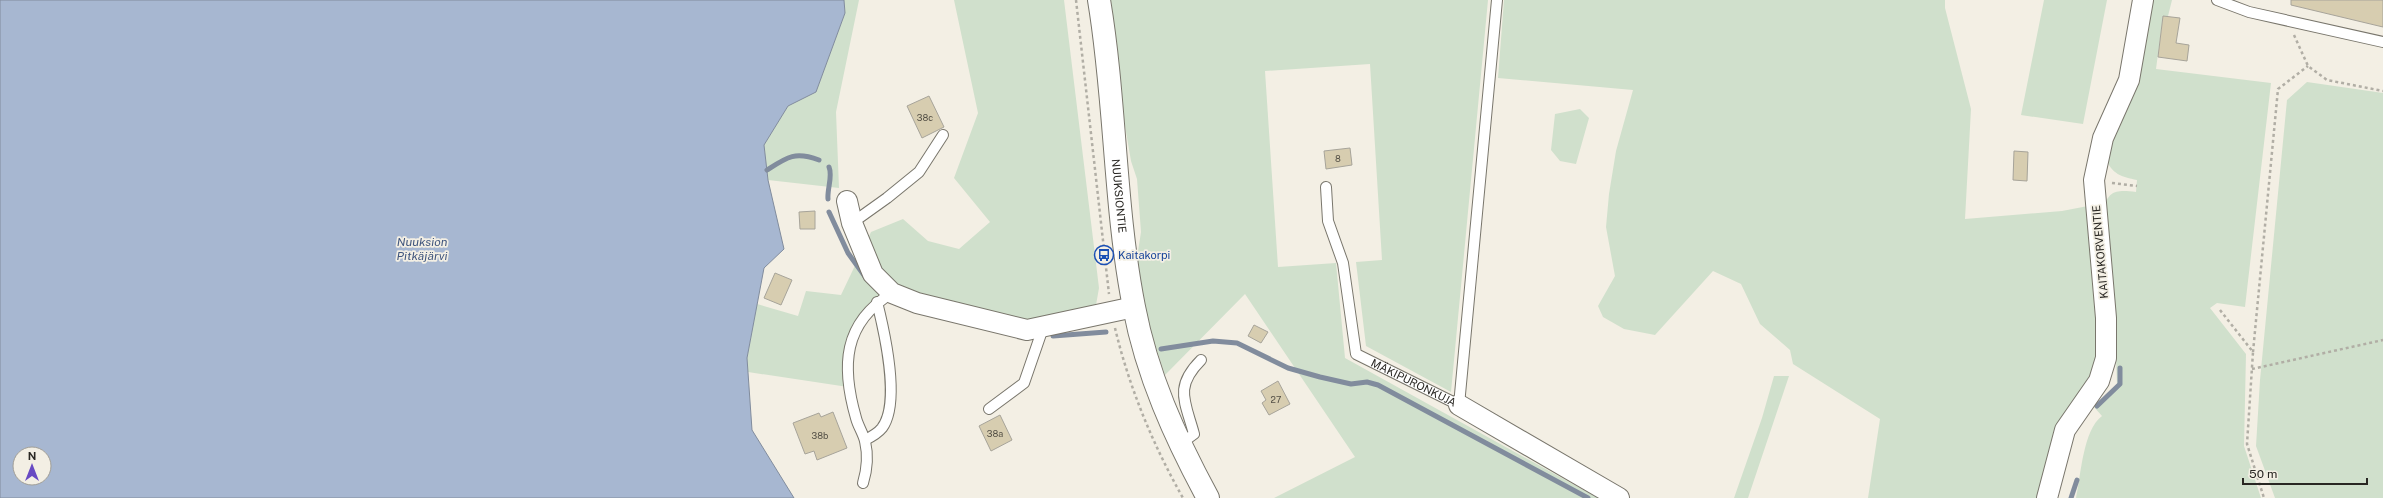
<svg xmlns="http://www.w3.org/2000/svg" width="2383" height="498" font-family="'Public Sans',sans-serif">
	<rect width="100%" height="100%" fill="#f3efe4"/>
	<!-- green -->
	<path fill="#d0e0cc" d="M 844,0 L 859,0 L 836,112 L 839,188 L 768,180 L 764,145 L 788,106 L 816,92 L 845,13 Z
		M 954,0 L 1064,0 L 1099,288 L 1096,305 L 1028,321 L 921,295 L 894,284 L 860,320 L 848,387 L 748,372 L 747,358 L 757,304 L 798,316 L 806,291 L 841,295 L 871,232 L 903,219 L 928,241 L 959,249 L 990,222 L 954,178 L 978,113 Z
		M 1111,0 L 1488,0 L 1451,392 L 1366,346 L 1356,262 L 1382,260 L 1370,64 L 1265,71 L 1278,267 L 1336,263 L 1345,358 L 1598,498 L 1274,498 L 1355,457 L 1245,294 L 1165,375 L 1151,333 L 1141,287 L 1137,258 L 1141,232 L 1137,179 L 1131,161 L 1124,120 Z
		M 1504,0 L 1945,0 L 1945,8 L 1971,109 L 1965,219 L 2062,211 L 2088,206 L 2097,281 L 2098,364 L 2036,498 L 1868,498 L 1880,419 L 1793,364 L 1790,350 L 1760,324 L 1741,284 L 1713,271 L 1655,335 L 1624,329 L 1603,317 L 1598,306 L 1615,276 L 1606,227 L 1609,194 L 1616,151 L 1633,90 L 1498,78 Z
		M 2044,0 L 2107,0 L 2083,124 L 2021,115 Z
		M 2149,0 L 2172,0 L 2168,16 L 2163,16 L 2156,69 L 2271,83 L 2245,307 L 2217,303 L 2210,308 L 2246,354 L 2244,446 L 2261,498 L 2076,498 C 2081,475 2083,430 2102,416 L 2094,407 L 2117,386 L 2114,294 L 2104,209 C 2108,189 2119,190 2136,192 L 2137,180 C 2122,177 2111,174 2106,158 Z
		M 2307,82 L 2383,93 L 2383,498 L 2275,498 L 2256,446 L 2260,380 L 2287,100 Z
		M 1580,109 L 1589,118 L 1576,164 L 1560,161 L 1551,150 L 1555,114 Z
		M 1774,376 L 1789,376 L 1748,498 L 1734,498 L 1762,418 Z"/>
	<!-- water -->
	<path fill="#a7b7d1" stroke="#818c9d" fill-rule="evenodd" d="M 0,0 L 844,0 L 845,13 L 816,92 L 788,106 L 764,145 L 768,180 L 784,249 L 764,268 L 747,358 L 752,430 L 794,498 L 0,498 ZM 20,454 L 44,454 L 44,478 L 20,478 Z"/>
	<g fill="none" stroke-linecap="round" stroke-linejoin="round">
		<!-- stream -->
		<path stroke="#818c9d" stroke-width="5" d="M 767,170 C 787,157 795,151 819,160
			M 828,199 C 827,189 833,176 829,167
			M 829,212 L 848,253 L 866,278
			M 1053,336 L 1106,332
			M 1161,349 L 1213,341 L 1237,343 L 1288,368 L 1320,377 L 1351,384 L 1367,382 L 1378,385 L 1588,498
			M 2097,406 L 2120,384 L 2120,368
			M 2071,498 L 2077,480"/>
	</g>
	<!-- building -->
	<path fill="#d7cdb0" stroke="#a7a49a" d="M 2291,0 L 2383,0 L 2383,27 L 2291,5 Z
		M 2163,16 L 2180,18 L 2176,43 L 2189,45 L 2187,61 L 2158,57 Z
		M 929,96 L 944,127 L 922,138 L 907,106 Z
		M 1350,148 L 1352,165 L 1326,169 L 1324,151 Z
		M 2014,151 L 2028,152 L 2027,181 L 2013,180 Z
		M 815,211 L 815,229 L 800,229 L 799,212 Z
		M 775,273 L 792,280 L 781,305 L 764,298 Z
		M 1254,325 L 1268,332 L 1261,343 L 1248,336 Z
		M 1278,381 L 1290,404 L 1269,415 L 1262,403 L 1266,400 L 1261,391 Z
		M 833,412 L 847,448 L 817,460 L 814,451 L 805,454 L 793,423 L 819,413 L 821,417 Z
		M 1000,415 L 1012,440 L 991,451 L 979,426 Z"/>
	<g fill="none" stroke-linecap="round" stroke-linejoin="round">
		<defs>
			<g id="lane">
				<path d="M 2217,0 L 2249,12 L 2383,42"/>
				<path id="s1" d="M 1326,187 L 1328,221 L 1343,263 L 1356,354 L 1459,405 L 1497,0"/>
				<path d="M 852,223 L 887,198 L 919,172 L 943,135"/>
				<path d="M 989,409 L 1024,383 L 1043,328"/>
				<path d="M 865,440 C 871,437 878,433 882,428 C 901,403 884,330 877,302"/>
				<path d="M 1179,445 L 1194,434 C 1185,401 1174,387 1201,360"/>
				<path d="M 863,483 C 867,470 868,454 865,441 C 863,433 858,426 856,418 C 841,366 843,323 892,293"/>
			</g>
			<path id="street" d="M 847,201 L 852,223 L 873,274 L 892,293 L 917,303 L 1027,330 L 1134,307
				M 1459,405 L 1619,498
				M 2047,498 L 2065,430 L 2099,381 L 2106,358 L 2106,318 L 2094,180 L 2103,138 L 2129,80 L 2143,0"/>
			<g id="secondary">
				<path id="s2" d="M 1099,0 C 1116,101 1114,206 1134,307 C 1147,375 1175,437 1208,498"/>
			</g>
		</defs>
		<!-- lane casing -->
		<use href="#lane" stroke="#79766c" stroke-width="12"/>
		<!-- street casing -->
		<use href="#street" stroke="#79766c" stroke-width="22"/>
		<!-- secondary casing -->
		<use href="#secondary" stroke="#79766c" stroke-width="24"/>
		<!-- path -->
		<path stroke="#b1aea5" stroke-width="2.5" stroke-dasharray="3 3" stroke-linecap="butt" d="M 1076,0 L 1109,294
			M 2294,35 L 2308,66 L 2327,80 L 2383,91
			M 2112,183 L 2137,186
			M 2220,310 L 2253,352 L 2247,444 L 2264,498
			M 1115,328 C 1129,387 1153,445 1183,498
			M 2253,352 L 2278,89 L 2308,66
			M 2252,369 L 2383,340"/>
		<!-- lane -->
		<use href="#lane" stroke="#fff" stroke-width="10"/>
		<!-- street -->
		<use href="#street" stroke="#fff" stroke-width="20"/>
		<!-- secondary -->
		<use href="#secondary" stroke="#fff" stroke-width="22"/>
	</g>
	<!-- icons -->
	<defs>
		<symbol id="bus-ring" viewBox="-11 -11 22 22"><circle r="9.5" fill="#f3efe4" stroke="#1a4fb4" stroke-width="1.5"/><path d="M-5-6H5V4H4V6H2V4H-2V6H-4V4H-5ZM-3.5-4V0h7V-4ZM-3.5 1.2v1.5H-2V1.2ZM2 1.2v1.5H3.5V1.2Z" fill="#1a4fb4"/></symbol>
	</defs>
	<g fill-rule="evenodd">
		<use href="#bus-ring" x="1093" y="244" width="22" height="22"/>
	</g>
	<g text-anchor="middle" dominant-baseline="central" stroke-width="3.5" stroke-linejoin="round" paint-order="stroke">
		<!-- number labels -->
		<g font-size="9" fill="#545046">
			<text x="925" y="117">38c</text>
			<text x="1338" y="158">8</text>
			<text x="1276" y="399">27</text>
			<text x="995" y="433">38a</text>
			<text x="820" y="435">38b</text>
		</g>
		<!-- street labels -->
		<g font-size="11" fill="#292723" stroke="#f3efe4">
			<text stroke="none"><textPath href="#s2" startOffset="197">NUUKSIONTIE</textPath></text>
			<text transform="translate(2100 252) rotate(-95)">KAITAKORVENTIE</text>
			<text stroke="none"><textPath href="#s1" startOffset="235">MÄKIPURONKUJA</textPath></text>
		</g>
		<!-- transit labels -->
		<g font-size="11" fill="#164399" stroke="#f3efe4" text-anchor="start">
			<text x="1118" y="255">Kaitakorpi</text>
		</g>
		<!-- water labels -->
		<g font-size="12" font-style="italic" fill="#40567e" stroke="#f3efe4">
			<text x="422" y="242">Nuuksion<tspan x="422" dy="14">Pitkäjärvi</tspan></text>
		</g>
	</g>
	<!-- north arrow -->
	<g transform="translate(32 466)"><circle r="19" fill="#f3efe4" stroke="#a29f97"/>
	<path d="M0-3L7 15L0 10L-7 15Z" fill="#684ac3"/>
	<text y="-6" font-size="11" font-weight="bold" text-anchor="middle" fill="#292723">N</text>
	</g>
	<!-- scale -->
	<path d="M2243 478v6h124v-6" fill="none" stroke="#292723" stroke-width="2"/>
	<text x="2249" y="478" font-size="12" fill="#292723" stroke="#f3efe4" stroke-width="3" paint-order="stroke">50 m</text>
</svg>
